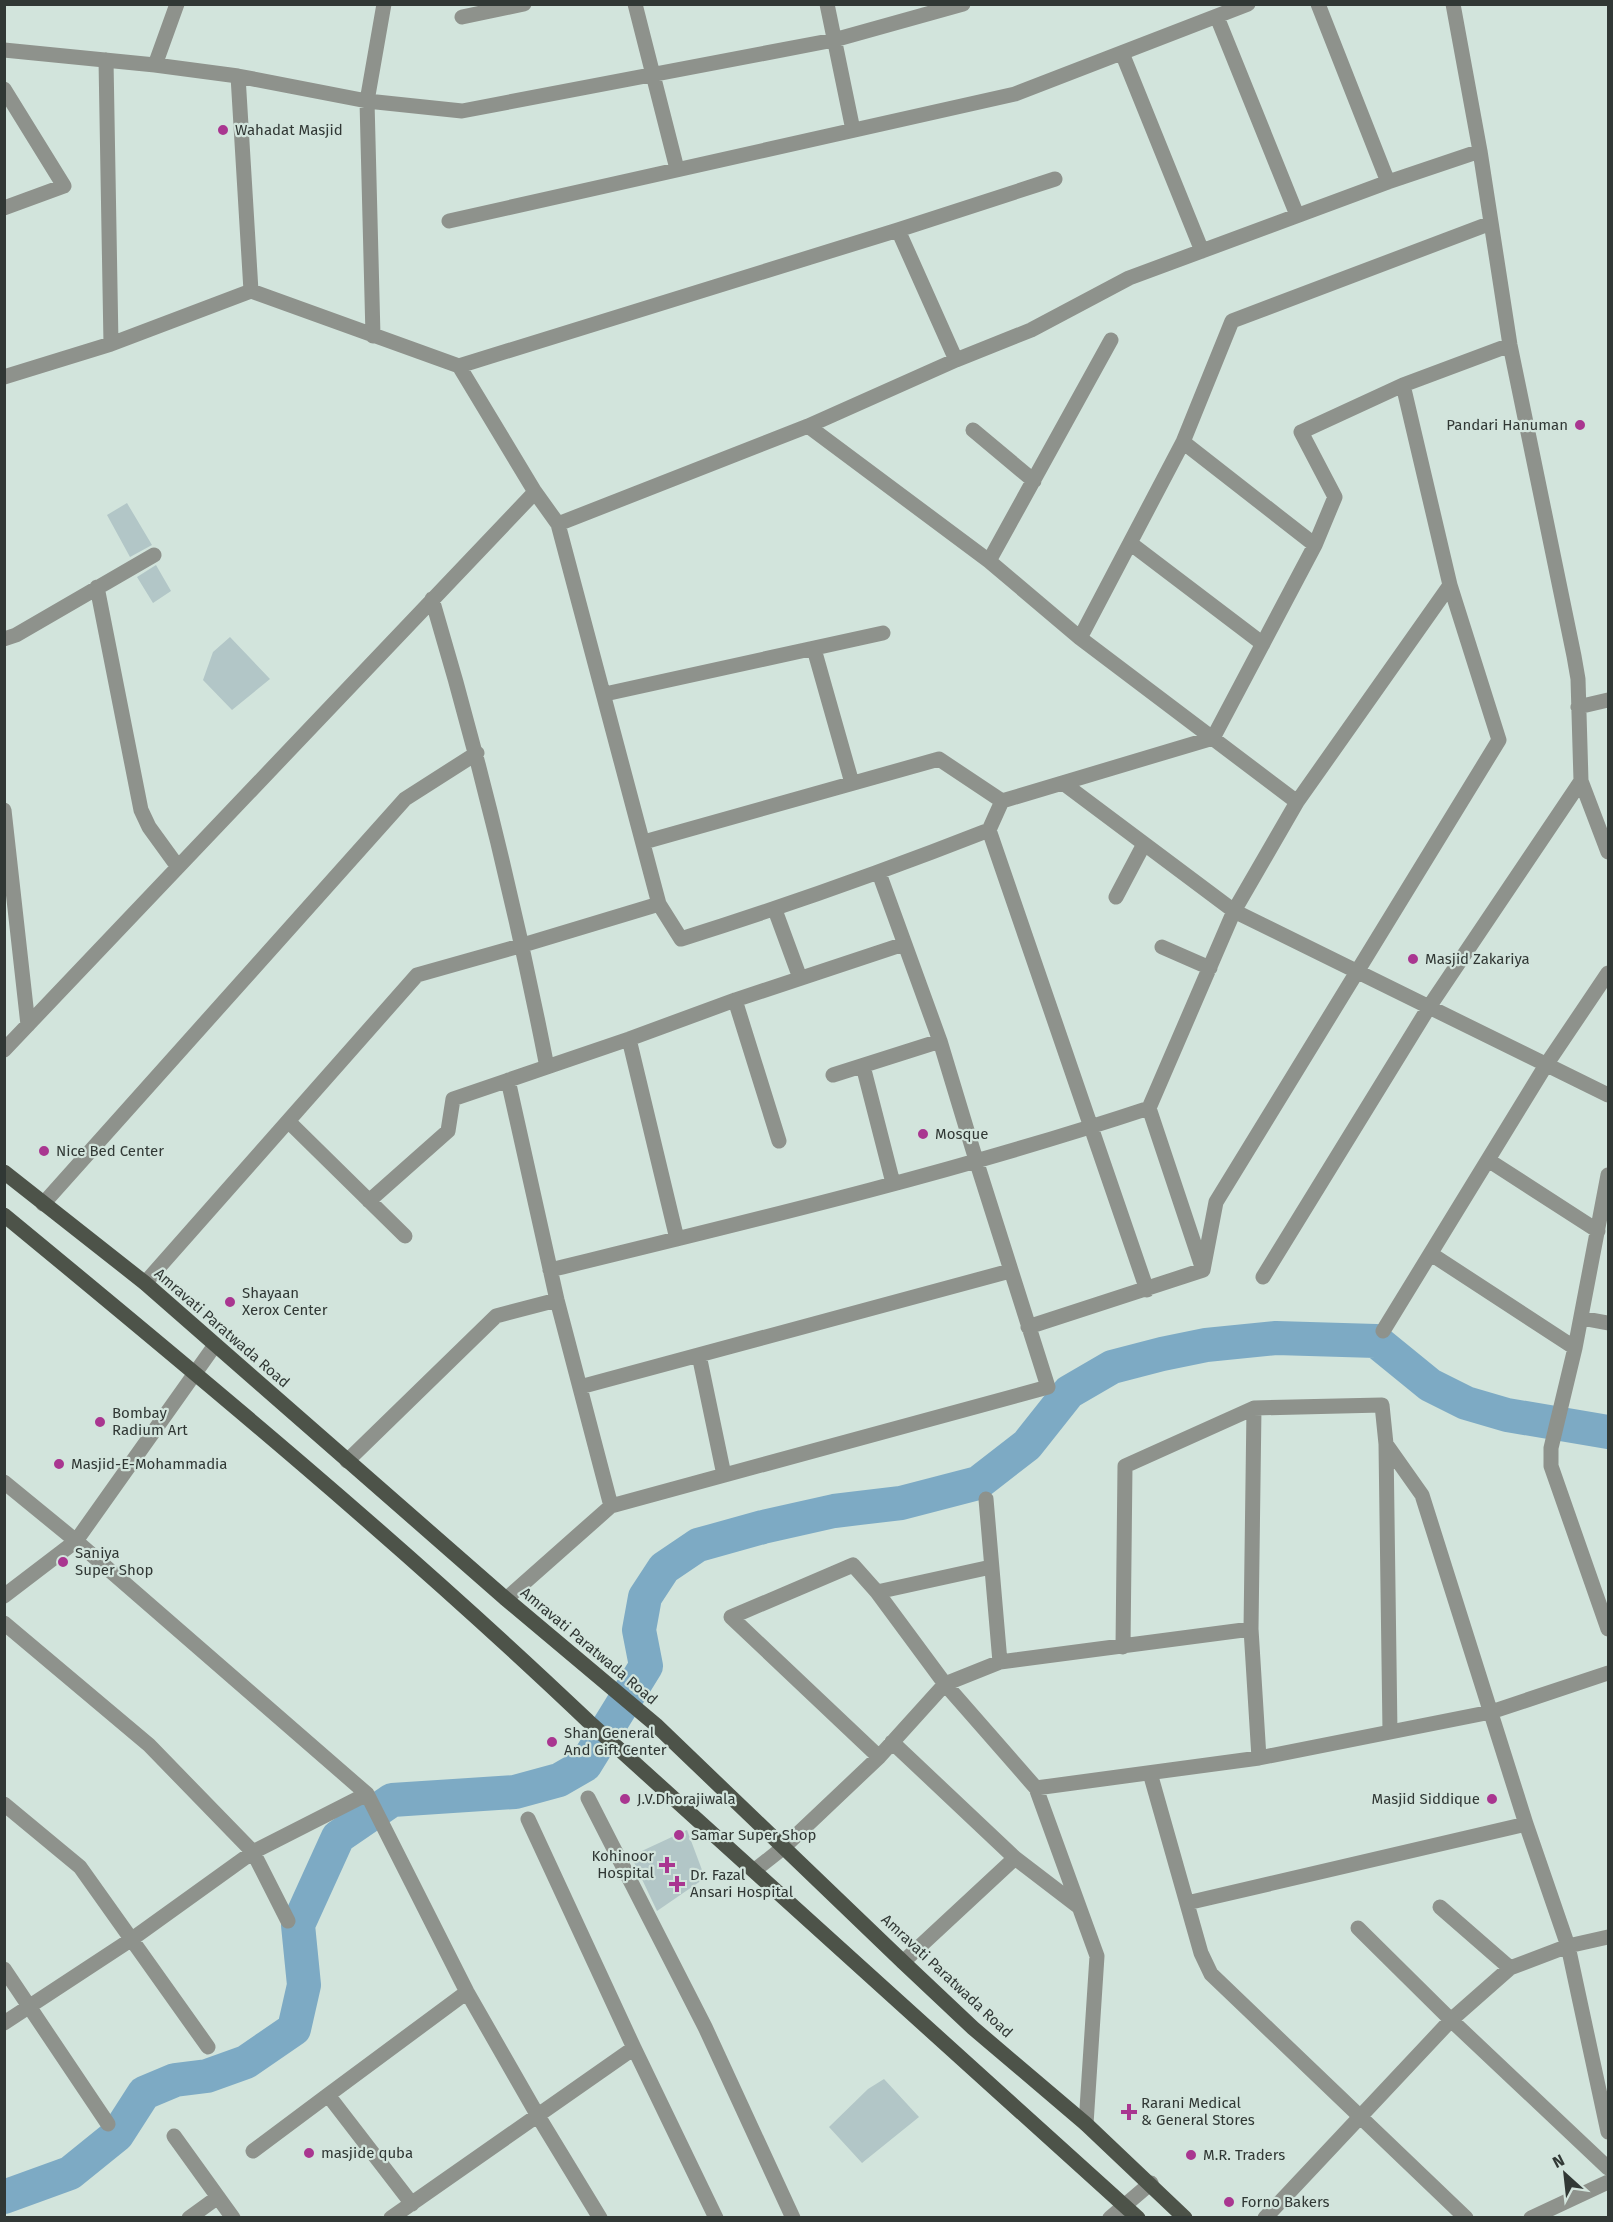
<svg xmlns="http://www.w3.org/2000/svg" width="1613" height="2222" font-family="'Fira Sans',sans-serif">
	<rect width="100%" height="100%" fill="#d2e4dc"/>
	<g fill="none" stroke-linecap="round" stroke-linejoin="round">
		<!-- river -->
		<path stroke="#7daac4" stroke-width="34" d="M 4,2197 L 70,2173 L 117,2135 L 144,2093 L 175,2080 L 207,2076 L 246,2062 L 294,2029 L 304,1985 L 298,1925 L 338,1837 L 392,1800 L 515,1792 L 559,1780 L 585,1765 L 646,1666 L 639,1630 L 645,1597 L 664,1568 L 698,1545 L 763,1527 L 834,1511 L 901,1503 L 978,1483 L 1027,1445 L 1069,1392 L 1112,1367 L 1162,1354 L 1206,1345 L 1276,1338 L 1376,1341 L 1430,1385 L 1466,1403 L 1507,1415 L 1608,1432"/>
	</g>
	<!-- building -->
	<path fill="#b2c6c7" d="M 127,503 L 152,545 L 130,557 L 107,515 Z
		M 156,565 L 171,591 L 153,603 L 137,577 Z
		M 230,637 L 270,679 L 232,710 L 203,680 L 213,652 Z
		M 687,1830 L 705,1878 L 657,1911 L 631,1856 Z
		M 884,2079 L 919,2117 L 862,2163 L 829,2127 L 868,2089 Z"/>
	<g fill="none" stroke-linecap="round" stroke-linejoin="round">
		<!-- minor -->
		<path stroke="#8e928c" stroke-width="15" d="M 635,4 L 677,169
			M 827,4 L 853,130
			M 1318,4 L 1388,182
			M 1453,4 L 1480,151 L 1510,345 L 1574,656 L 1578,679 L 1581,781 L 1608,852
			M 462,17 L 524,4
			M 1217,17 L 1297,215
			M 4,50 L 155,65 L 238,76 L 367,101 L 462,111 L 834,40 L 963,4
			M 1122,53 L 1202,251
			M 106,60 L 111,344
			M 155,65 L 177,4
			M 238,76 L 251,291
			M 4,89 L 64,186 L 4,208
			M 449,221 L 1015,94 L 1248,4
			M 898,230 L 956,360
			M 373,336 L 367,101 L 384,4
			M 459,366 L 898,230 L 1055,179
			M 4,377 L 111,344 L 251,291 L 459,366 L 535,492 L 558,524 L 659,904 L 523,945 L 417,975 L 145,1283
			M 808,426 L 989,561 L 1080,638 L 1297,802
			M 973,430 L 1034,481
			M 1183,442 L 1315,545
			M 558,524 L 808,426 L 956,360 L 1031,330 L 1129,278 L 1388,182 L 1480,151
			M 1130,543 L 1263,644
			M 989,561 L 1111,340
			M 97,587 L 141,810 L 149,827 L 178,867
			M 432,599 C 478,753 516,909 547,1067
			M 1080,638 L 1183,442 L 1232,321 L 1491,223
			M 4,639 L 16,635 L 154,555
			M 814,649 L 852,783
			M 605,694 L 883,633
			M 1578,707 L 1608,700
			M 1063,783 L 1234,911 L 1608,1095
			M 4,810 L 28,1025
			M 989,830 L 1147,1290
			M 644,842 L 939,759 L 1002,801 L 1213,738 L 1315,545 L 1335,497 L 1301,432 L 1403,385 L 1510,345
			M 1116,897 L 1144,844
			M 659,904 L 681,939 C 786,906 887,870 989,830 L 1002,801
			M 775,910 L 800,978
			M 1162,947 L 1210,968
			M 735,1000 L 779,1141
			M 629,1039 L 677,1239
			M 4,1050 L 535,492
			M 863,1066 L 893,1183
			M 833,1075 L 940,1041
			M 508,1080 L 557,1300 L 611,1506
			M 1149,1108 L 1202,1267
			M 288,1121 L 405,1236
			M 1488,1160 L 1598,1231
			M 1608,1175 L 1575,1348 L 1551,1448 L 1551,1466 L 1608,1629
			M 369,1201 L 448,1131 L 453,1099 L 629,1039 L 735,1000 L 904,944
			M 43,1204 L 405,799 L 477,753
			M 1431,1254 L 1575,1348
			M 550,1270 C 751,1221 953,1173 1149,1108 L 1234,911 L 1297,802 L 1450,585
			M 1203,1270 L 1216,1202 L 1499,740 L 1450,585 L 1403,385
			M 1263,1277 L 1429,1007 L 1581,781
			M 1581,1318 L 1608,1323
			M 1028,1327 L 1203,1270
			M 1383,1331 L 1546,1065 L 1608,973
			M 699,1355 L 724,1475
			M 580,1387 L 1010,1271
			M 1254,1408 L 1251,1629 L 1259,1758
			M 1386,1444 L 1422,1495 L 1526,1824 L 1568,1946 L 1608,2132
			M 347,1461 L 496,1316 L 557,1300
			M 4,1482 L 76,1541 L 367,1794 L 467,1992 L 538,2116 L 600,2218
			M 986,1499 L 1000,1662
			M 877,1592 L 991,1567
			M 4,1596 L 76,1541 L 215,1345
			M 506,1599 L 611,1506 L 1048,1387 L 976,1160 L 940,1041 L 879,873
			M 4,1623 L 149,1745 L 253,1852 L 288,1921
			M 1123,1647 L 1125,1466 L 1254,1408 L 1382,1405 L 1386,1444 L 1390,1732
			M 892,1742 L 1015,1858
			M 879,1757 L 731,1617 L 853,1565 L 877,1592 L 945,1684 L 1036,1788 L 1097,1956 L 1086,2124
			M 1150,1773 L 1201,1953 L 1211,1974 L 1466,2218
			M 1036,1788 L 1259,1758 L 1491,1712 L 1608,1673
			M 588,1798 L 705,2027 L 793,2218
			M 4,1804 L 80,1867 L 208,2047
			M 528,1819 L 634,2048 L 716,2218
			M 755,1870 L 784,1847 L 879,1757 L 945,1684 L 1000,1662 L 1251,1629
			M 1187,1903 L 1526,1824
			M 1440,1907 L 1510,1968
			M 1358,1928 L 1451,2020 L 1608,2168
			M 903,1962 L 1015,1858 L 1079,1907
			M 4,1969 L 108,2124
			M 4,2023 L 132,1939 L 253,1852 L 367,1794
			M 174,2136 L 233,2218
			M 253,2151 L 328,2095
			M 412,2204 L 328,2095 L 467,1992
			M 189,2218 L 218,2197
			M 391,2218 L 634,2048
			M 1110,2218 L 1151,2183
			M 1265,2218 L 1451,2020 L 1510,1968 L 1568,1946 L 1608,1937
			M 1531,2218 L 1608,2182"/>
		<!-- major -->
		<path stroke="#4d5349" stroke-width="15" d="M 4,1172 L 145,1283 L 506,1599 L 656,1725 L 903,1962 L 973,2028 L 1086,2124 L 1185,2218
			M 4,1215 C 203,1379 402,1544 588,1721 L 1138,2218"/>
	</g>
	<!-- markers -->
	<g fill="#a93690" stroke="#d2e4dc" stroke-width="2">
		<circle cx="223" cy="130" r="6"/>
		<circle cx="1580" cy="425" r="6"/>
		<circle cx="1413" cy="959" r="6"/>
		<circle cx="923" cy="1134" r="6"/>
		<circle cx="44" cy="1151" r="6"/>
		<circle cx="230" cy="1302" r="6"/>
		<circle cx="100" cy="1422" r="6"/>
		<circle cx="59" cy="1464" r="6"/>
		<circle cx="63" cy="1562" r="6"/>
		<circle cx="552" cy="1742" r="6"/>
		<circle cx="625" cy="1799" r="6"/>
		<circle cx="1492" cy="1799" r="6"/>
		<circle cx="679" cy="1835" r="6"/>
		<path d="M664 1856h6v6h6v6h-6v6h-6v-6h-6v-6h6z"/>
		<path d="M674 1875h6v6h6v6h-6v6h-6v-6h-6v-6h6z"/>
		<path d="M1126 2103h6v6h6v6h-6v6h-6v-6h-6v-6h6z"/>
		<circle cx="309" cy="2153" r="6"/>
		<circle cx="1191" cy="2155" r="6"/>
		<circle cx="1229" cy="2202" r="6"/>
	</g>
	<g text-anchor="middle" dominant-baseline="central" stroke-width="4.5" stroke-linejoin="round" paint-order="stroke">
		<!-- poi labels -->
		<g font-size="15" fill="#313835" stroke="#d2e4dc" text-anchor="start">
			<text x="235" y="130">Wahadat Masjid</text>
			<text x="1568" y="425" text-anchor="end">Pandari Hanuman</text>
			<text x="1425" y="959">Masjid Zakariya</text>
			<text x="935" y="1134">Mosque</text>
			<text x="56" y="1151">Nice Bed Center</text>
			<text x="242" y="1293">Shayaan<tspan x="242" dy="17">Xerox Center</tspan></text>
			<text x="112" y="1413">Bombay<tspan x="112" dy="17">Radium Art</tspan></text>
			<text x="71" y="1464">Masjid-E-Mohammadia</text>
			<text x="75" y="1553">Saniya<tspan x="75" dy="17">Super Shop</tspan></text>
			<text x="564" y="1733">Shan General<tspan x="564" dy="17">And Gift Center</tspan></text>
			<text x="637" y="1799">J.V.Dhorajiwala</text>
			<text x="1480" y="1799" text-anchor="end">Masjid Siddique</text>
			<text x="691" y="1835">Samar Super Shop</text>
			<text x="654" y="1856" text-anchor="end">Kohinoor<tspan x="654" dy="17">Hospital</tspan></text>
			<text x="690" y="1875">Dr. Fazal<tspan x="690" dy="17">Ansari Hospital</tspan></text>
			<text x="1141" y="2103">Rarani Medical<tspan x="1141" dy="17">&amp; General Stores</tspan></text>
			<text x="321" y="2153">masjide quba</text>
			<text x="1203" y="2155">M.R. Traders</text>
			<text x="1241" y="2202">Forno Bakers</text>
		</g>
		<!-- street labels -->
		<g font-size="15" fill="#313835" stroke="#d2e4dc">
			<text transform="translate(222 1328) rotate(41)">Amravati Paratwada Road</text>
			<text transform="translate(589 1646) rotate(40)">Amravati Paratwada Road</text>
			<text transform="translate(947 1976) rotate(43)">Amravati Paratwada Road</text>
		</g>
	</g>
	<!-- border -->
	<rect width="1613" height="2222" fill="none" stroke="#313835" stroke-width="12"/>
	<!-- north arrow -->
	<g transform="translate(1565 2174) rotate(333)" stroke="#d2e4dc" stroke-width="4.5" paint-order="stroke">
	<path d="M0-4.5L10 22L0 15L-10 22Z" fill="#313835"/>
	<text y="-9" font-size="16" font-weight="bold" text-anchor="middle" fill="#313835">N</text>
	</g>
</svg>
